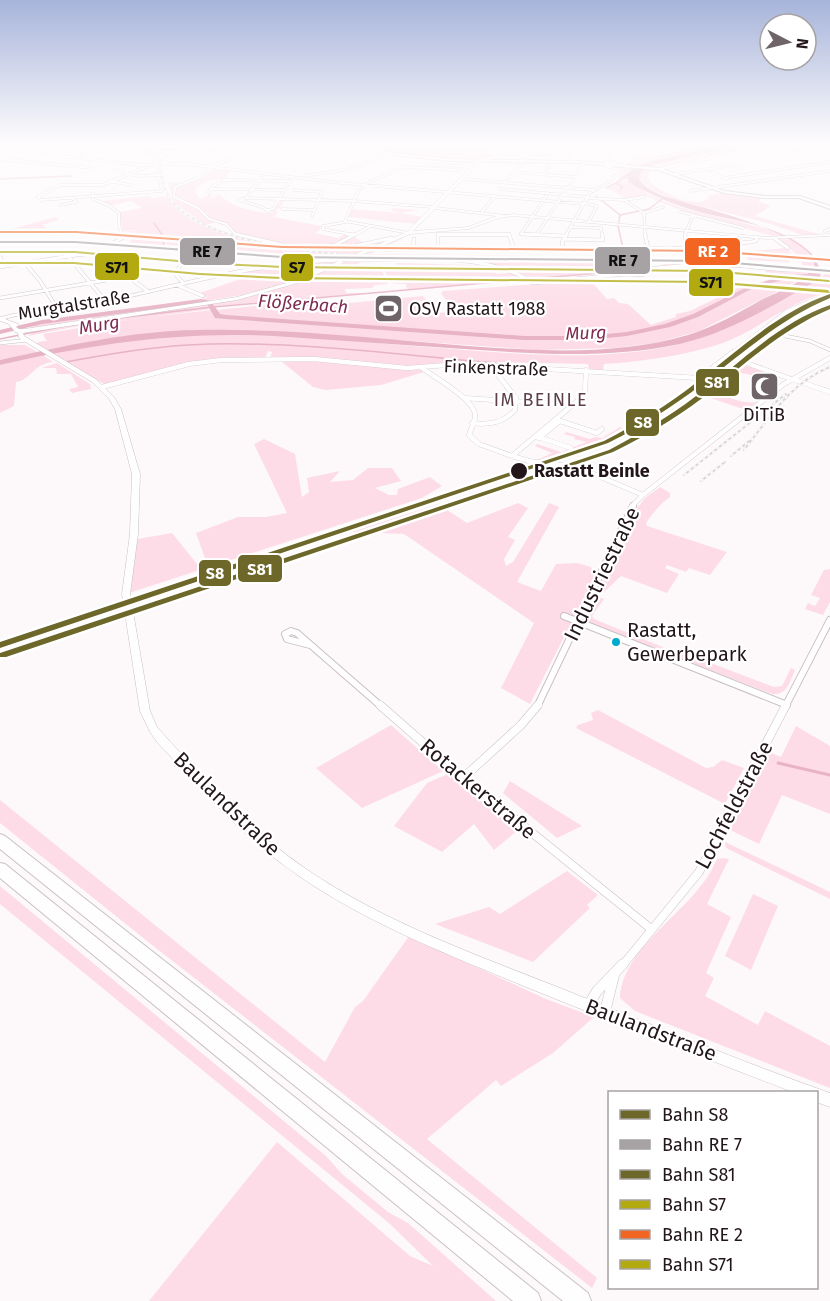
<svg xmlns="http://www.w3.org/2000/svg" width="830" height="1301" font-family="'Fira Sans',sans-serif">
	<rect width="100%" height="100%" fill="#fdf9fa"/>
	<!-- green -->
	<path fill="#fddce7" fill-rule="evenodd" d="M 360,143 L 393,143 L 402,147 L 416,143 L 451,143 L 433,144 L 431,148 L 523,143 L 484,152 L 495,156 L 474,161 L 456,160 L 389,152 Z
		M 727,143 L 737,143 L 647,162 L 639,166 L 617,182 L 622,170 L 607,166 L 626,166 L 627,164 L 611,163 L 625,164 L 637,157 L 643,158 Z
		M 748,143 L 755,143 L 741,150 L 656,168 L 649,173 L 648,178 C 656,190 681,202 696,202 C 701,203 703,200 709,199 L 708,196 L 720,193 L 758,198 L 761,199 L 758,201 L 771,206 L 755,216 L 818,234 L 803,235 L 768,223 L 676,200 L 653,191 L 639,178 L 641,172 L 653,165 Z
		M 215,167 L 232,170 L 224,179 L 210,180 L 197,187 L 195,192 L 200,199 L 210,195 L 210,198 L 219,197 L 213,195 L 219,194 C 232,208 259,213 273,213 L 270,210 L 275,209 L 281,200 L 284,202 L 280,208 L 276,209 L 278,212 L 274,217 L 321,226 L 320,230 L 315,233 L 338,238 L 345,234 L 351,235 L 366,244 L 393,238 L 355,255 L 298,249 L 252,240 L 253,236 C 247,235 238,234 233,231 C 220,222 223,220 206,225 L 174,203 L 168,182 L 179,183 L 181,186 L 203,177 Z
		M 629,178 C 655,213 747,217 787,237 L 776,237 L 680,210 L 648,197 L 620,199 L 623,197 L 607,188 Z
		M 149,196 L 152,198 L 168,196 C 186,240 309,252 352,256 L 230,254 L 217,250 L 168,247 L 165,240 L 163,246 L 128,245 L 132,239 L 126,236 L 124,232 L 144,229 L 123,231 L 119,212 L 142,208 L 132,201 L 111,205 L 101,201 Z
		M 393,208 L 420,210 L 401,213 L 423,217 L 416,224 L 348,217 L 352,209 L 399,213 L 391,210 Z
		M 56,217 L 59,220 L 42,225 L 60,236 L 0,232 Z
		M 401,238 L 404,238 L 370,254 L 615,257 L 363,255 Z
		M 780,239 C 794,239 802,244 812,254 L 813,268 L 802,267 L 802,260 Z
		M 787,248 L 792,254 L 789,262 L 749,260 L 746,257 L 757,256 L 750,251 Z
		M 334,261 L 336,262 L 288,283 L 242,295 L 35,327 L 20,325 L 207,298 L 200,293 L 249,276 L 242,271 Z
		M 349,261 L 378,262 L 361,262 L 354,266 L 380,266 L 388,284 L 375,285 L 372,288 L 345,289 L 346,293 L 369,293 L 215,306 L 213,303 C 260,294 305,280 349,261 Z
		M 465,261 L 624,261 L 625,267 L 611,273 L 531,279 L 514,270 Z
		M 636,261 L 789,267 L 799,269 L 797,271 L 812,270 L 805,277 L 699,331 L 656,343 L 615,348 L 539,350 L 253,330 L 197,330 L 119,337 L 45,350 L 35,343 L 49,340 L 46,340 L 43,334 L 133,319 L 212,310 L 217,316 L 235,319 L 219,315 L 215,310 L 299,302 L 327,301 L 338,304 L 423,296 L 436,313 L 451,312 L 453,314 L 499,308 L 454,311 L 441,293 L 443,291 L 590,280 L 607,299 L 614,298 L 619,303 L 628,304 L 651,325 L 676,317 L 676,314 L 690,311 L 744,285 L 750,287 L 774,278 L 768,276 L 764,268 L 724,268 L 721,266 L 674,271 L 665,269 L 663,264 L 636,264 ZM 296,322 L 549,338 L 619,334 L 656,328 L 599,338 L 549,339 Z
		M 397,263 L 473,265 L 490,267 L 497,274 L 513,272 L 524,280 L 380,292 L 407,289 L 406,284 L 391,283 L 382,266 L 394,266 Z
		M 826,273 L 830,273 L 830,292 C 796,299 770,320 739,336 C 707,353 640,362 604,364 L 603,370 L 589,370 L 588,364 L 496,362 L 494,366 L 419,367 L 270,358 L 272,352 L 268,351 L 265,358 L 215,359 L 104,384 L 52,353 C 94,345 135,338 178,335 C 260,330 344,341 426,347 C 511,353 600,364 684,343 C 731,331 772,305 815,282 Z
		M 207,304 L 211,309 L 73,327 L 28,336 L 33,333 L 27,333 Z
		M 0,345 L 25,345 L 37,352 L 0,360 Z
		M 43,355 L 53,362 C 33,364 31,380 16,382 L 14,406 L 0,413 L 0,365 Z
		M 274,360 L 297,360 L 421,369 L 424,372 L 381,385 L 326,390 L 313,387 L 282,362 Z
		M 731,360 L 764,372 L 757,376 L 726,370 L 704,386 C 719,393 740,405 756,402 L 746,410 L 693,392 Z
		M 57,363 L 90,384 L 91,389 L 72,393 L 69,389 L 78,387 L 71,374 L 57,374 L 56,368 L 41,368 Z
		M 620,427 L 628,430 L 547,461 L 537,460 L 552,453 L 535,446 L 537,444 L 561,452 L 587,442 L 574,439 L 575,437 L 564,434 L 566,432 L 590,439 L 595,437 L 602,438 Z
		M 264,439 L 295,454 L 302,497 L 309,492 L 307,478 L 340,471 L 330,482 L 353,480 L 368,468 L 392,468 L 401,481 L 375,488 L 389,495 L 397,495 L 398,489 L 430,477 L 442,486 L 422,498 L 129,593 L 128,576 L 138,539 L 172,533 L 197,564 L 206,561 L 196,533 L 238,517 L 266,517 L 287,513 L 254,444 Z
		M 660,487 L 670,493 L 670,497 C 661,503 653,513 646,523 L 647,526 L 727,552 L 710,575 L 689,568 L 686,572 L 667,565 L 665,568 L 679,574 L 667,593 L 621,576 L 603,593 L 599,591 L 634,512 L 645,498 Z
		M 518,503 L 528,508 L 508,537 L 515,540 L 504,559 L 506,566 L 513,562 L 549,503 L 559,507 L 517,582 L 541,591 L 556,564 L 577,563 L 591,567 L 595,576 L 530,704 L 501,688 L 534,623 L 404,534 L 351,532 L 438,504 L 467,523 Z
		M 830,569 L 830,602 L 823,615 L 805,609 L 808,603 L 815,606 L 820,598 L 811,595 L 824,570 Z
		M 595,595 L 604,599 L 592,616 L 594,619 L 670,650 L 667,654 L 587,621 L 586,615 Z
		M 677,652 L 686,656 L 687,654 L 774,687 L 782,686 L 791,668 L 795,670 C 790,681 787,696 772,694 L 676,657 Z
		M 598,710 L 706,768 L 713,767 L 722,760 L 744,768 L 725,804 L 576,728 L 578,725 L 593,720 L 591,713 Z
		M 391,725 L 443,771 L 362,808 L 316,768 Z
		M 796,726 L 830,746 L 830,814 L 782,795 L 759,844 L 730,830 L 769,752 L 781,757 Z
		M 450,773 L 518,830 L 494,850 L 474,824 L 442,852 L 394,826 L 427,783 Z
		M 510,781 L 582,826 L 557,838 L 503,793 Z
		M 0,800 L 325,1062 L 355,1007 L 363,1001 L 409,936 L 546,999 L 594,1017 L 553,1053 L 501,1086 L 496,1080 L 427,1139 L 597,1278 L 592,1288 L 152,945 L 0,823 Z
		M 725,842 L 830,892 L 830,899 L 726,848 Z
		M 723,858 L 729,859 L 707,904 L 731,917 L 706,973 L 714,978 L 705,996 L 758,1025 L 765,1011 L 830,1046 L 830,1088 L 635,1011 L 620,998 C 622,952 678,918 703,883 C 709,876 713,867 717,859 Z
		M 567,871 L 598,895 L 587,905 L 590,908 L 533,962 L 435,924 L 489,907 L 500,914 Z
		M 0,886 L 326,1156 L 342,1174 L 388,1212 L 408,1223 L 496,1301 L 149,1301 L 277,1142 L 410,1256 L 433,1266 L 390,1224 L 0,904 Z
		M 753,894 L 778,906 L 751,970 L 725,956 Z"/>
	<!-- water -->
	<path fill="#e7b3c5" d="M 737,143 L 748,143 L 653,165 L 641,172 L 639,178 C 645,190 662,196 674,199 C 693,206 830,235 820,279 C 775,304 731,332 680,344 C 609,359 536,354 464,349 C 400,345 337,340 274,336 C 180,331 91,344 0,365 L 0,360 C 65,346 130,331 197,330 C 287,328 378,339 468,346 C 541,351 617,356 688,335 C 714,327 738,313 761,300 C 779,291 804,283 814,266 L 812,254 C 783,225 738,222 700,212 C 677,206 656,197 635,186 L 629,182 L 628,178 L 616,182 L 635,168 L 647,162 Z"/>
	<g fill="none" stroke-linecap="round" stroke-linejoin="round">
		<!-- stream-far1 -->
		<path stroke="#e7b3c5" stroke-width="1.5" d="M 0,179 L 72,176
			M 617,184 L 623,187 L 620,190
			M 606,188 L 620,181
			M 620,215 L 649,209 L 662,199
			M 154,223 L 163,236 L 164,245
			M 118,318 L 213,307 L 621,271 L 627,266 L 618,226 L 620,215 L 596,196
			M 0,339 L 59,327
			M 66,362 C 114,353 162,345 210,344 C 305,342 401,355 496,363"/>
		<!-- stream -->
		<path stroke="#e7b3c5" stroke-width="3" d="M 778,763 L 830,775"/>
		<!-- river -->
		<path fill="#e7b3c5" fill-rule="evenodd" d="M 816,273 L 818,274 L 818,276 L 784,280 L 755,287 L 698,317 L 670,327 L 627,336 L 586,340 L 524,340 L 226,319 L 215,318 L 207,304 L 201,303 L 42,324 L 0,334 L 0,330 L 42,320 L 201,299 L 211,301 L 220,314 L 226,315 L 524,336 L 586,336 L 627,332 L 665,324 L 693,314 L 751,285 L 784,276 Z"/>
		<defs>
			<path id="street-far5" d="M 178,143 L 187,143
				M 201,143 L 212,145
				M 531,143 L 541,147
				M 730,143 L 746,149
				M 777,143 L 811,155 L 830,152
				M 106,144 L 147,143
				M 0,145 L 26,152 L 139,165 L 188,164 L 331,182 L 583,204
				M 610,147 L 633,155
				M 749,150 L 804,143
				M 26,151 L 47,145 L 111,148
				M 529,154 L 567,155 L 571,162
				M 725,154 L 740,158 L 830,145
				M 76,157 L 97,148
				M 0,159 L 91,168
				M 606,162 L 624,164 L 633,155 L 722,143
				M 165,164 L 165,153 L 243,148
				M 659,169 L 748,150
				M 113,170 L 138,176 L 160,175
				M 514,172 L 575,177
				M 711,172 L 727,179
				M 265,173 L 246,198 L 354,201
				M 676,174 L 735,165 L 741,168
				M 543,175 L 553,162
				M 304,176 L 350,169 L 393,154
				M 724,178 L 830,162
				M 462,179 L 568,188
				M 223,180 L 290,181 L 273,209 L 268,210
				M 109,181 L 130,185
				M 505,183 L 531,152 L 526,149
				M 102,185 L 60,185 L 38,197 L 41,200 L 162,191 L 155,156 L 128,149
				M 101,186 L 146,167
				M 567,188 L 594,190
				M 210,189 L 285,190
				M 500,189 L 587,197
				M 294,190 L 322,192 L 312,216
				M 690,191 L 830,171
				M 93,193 L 93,199 L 110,206 L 119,213 L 119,226 L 123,235
				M 210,195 L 209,192 L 213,186 L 221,182
				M 246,198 L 239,200 L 262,207 L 269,212
				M 586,198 L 624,200 L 644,197
				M 624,200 L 644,213 L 645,235
				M 354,201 L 432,207
				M 583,203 L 597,206 L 589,221
				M 61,205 L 77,202 L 70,197
				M 435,208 L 505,216
				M 282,209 L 314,210
				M 482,212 L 495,196
				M 681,212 L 743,228
				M 644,213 L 663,207
				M 323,226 L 323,229 L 354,235
				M 323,226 L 346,222
				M 570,227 L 601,228 L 602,235
				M 409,233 L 345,221 L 359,190 L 371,181 L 404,167 L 457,170 L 463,166 L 432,165 L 428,168
				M 240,235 L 235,234 L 226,224 L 209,219 L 198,208 L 174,197 L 175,187 L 200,177 L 213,166 L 237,156 L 244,145
				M 354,235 L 371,226
				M 438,235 L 509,235
				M 536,235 L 585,162
				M 547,235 L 521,234 L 548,193
				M 566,235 L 590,193 L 612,180 L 620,170 L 605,166 L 612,151 L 667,143
				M 685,235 L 693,215
				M 826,235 L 825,231 L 830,229"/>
			<path id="street-far4" d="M 235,234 L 300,249 L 335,245 L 356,234
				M 347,234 L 354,235
				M 521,234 L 565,236
				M 645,234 L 648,248
				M 685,234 L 686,245 L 689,248
				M 774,238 L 788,248
				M 564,239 L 603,240 L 602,234
				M 113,243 L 124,237 L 123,234
				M 336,245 L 345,248 L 392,238
				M 383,250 L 620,250
				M 413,250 L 414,239
				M 438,250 L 438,234 L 509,234 L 514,250
				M 564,250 L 562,242 L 567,234
				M 68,256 L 106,302
				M 0,257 L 5,266
				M 125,257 L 134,281 L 149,292
				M 182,260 L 176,275 L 183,283
				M 353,260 C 407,260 488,251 533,283 L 626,274 L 634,268 L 630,247 L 669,249 L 751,242 L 756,241 L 757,237
				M 25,263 L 40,281 L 58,310
				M 0,267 L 76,255 L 105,253
				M 633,270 L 714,263 L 785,270
				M 626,274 L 643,275 L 637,269
				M 177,285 L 203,296
				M 0,298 L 131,276
				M 0,319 C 29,309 60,312 90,305 C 174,287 255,262 341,260
				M 775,334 L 810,341 L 830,350
				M 0,343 L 28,340
				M 731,354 L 787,311 L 830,293
				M 750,354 L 797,316 L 830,301"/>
			<path id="street-far3" d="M 741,361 L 752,352
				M 741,361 L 791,379
				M 422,368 C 434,377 476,400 475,416 C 475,422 471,429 469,435 L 479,444 L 512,456 L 529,461 L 577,467 L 643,495
				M 792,379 L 830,392
				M 102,387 L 189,364 L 222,360 L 314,359 L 407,368 L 461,364 L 699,378 L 733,352
				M 464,398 L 572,405
				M 472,423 C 489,425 503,423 515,410 L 516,398 L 498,375 L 496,367
				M 538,437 L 571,448
				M 539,438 L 560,421 L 597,433 L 602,429
				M 512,456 L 581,398 L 585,392 L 586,370
				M 631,507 L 643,495 L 784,384 L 830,358"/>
			<path id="street-far2" d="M 564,616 L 787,705
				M 310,645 L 287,639 L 285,634 L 291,631 L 297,633 L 382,707
				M 537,707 L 633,506
				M 785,707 L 830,620"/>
			<path id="street-far1" d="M 380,705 L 453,769 L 650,928
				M 463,778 L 521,725 L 538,705
				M 622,966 L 699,872 L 786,705"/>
			<path id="street" d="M 588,1006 L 597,991 L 623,964
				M 605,1012 L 614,975"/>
			<path id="secondary" d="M 580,143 L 600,143 L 535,148 L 480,162 L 413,231 L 468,227 L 497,216 L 513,214 L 766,237 L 830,234 L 830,236 L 766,239 L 513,216 L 499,218 L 469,229 L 410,234 L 294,284 L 237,300 L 23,333 L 24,336 L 97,380 L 114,397 L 121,409 L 140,474 L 138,534 L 130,594 L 150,711 L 157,727 L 165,736 C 209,784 252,832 306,869 C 384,922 474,954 560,988 C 650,1024 740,1061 830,1093 L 830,1107 L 816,1102 L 816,1092 L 793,1092 C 706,1059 618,1024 531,989 C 452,956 370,925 299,876 C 244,839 202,790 157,742 L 150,732 L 140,711 L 122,594 L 130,534 L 132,474 L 115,409 L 109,399 L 92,382 L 19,338 L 18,333 L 15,332 L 9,324 L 0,321 L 0,317 L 18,324 L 19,325 L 16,327 L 19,329 L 24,329 L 237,297 L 290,282 L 407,232 L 478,160 L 535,146 Z"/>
			<path id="primary" d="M 42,143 L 159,150 L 212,149 L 255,143 L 212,151 L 159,152 Z
				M 354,143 L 360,143 L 386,152 L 450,159 L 577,161 L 659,168 L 725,191 L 765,196 L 800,196 L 830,206 L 830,209 L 799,198 L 765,198 L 724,193 L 658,170 L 577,163 L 450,161 L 385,154 Z"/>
			<path id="highway" d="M 0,834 L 5,836 L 588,1293 L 591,1301 L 563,1301 L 0,849 Z
				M 0,863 L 5,864 L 538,1293 L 541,1301 L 513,1301 L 0,878 Z"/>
		</defs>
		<!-- street-far5 casing -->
		<use href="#street-far5" stroke="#c9c0c3" stroke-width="3"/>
		<!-- street-far4 casing -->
		<use href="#street-far4" stroke="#c9c0c3" stroke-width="4"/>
		<!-- street-far3 casing -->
		<use href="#street-far3" stroke="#c9c0c3" stroke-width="5"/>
		<!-- street-far2 casing -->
		<use href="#street-far2" stroke="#c9c0c3" stroke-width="8"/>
		<!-- street-far1 casing -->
		<use href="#street-far1" stroke="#c9c0c3" stroke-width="9"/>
		<!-- street casing -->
		<use href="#street" stroke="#c9c0c3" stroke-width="11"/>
		<!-- secondary casing -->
		<use href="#secondary" stroke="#c9c0c3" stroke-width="1"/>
		<!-- primary casing -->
		<use href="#primary" stroke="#c9c0c3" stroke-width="2"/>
		<!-- highway casing -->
		<use href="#highway" stroke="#c9c0c3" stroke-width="2"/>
		<!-- street-far5 -->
		<use href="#street-far5" stroke="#fffefe" stroke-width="2"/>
		<!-- street-far4 -->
		<use href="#street-far4" stroke="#fffefe" stroke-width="3"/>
		<!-- street-far3 -->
		<use href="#street-far3" stroke="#fffefe" stroke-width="4.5"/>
		<!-- street-far2 -->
		<use href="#street-far2" stroke="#fffefe" stroke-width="6"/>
		<!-- street-far1 -->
		<use href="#street-far1" stroke="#fffefe" stroke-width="8"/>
		<!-- street -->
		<use href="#street" stroke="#fffefe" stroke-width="10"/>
		<!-- secondary -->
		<use href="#secondary" fill="#fffefe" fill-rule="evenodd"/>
		<!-- primary -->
		<use href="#primary" fill="#fffefe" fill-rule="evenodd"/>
		<!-- highway -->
		<use href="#highway" fill="#fffefe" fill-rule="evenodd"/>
		<defs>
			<path id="rail" d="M 157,143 C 161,161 160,189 174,204 C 239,272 497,258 591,258 C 644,258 697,259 750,263
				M 744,450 C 770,417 790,383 830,367
				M 731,456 L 749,441
				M 684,475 L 786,394
				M 701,481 L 725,462"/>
		</defs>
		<!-- rail casing -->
		<use href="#rail" stroke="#d8d5d6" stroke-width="2"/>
		<!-- rail -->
		<use href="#rail" stroke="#fff" stroke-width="1.5" stroke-dasharray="3" stroke-linecap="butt"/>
		<defs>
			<path id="street-bridge" d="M 341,260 L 353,260"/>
		</defs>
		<!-- street-bridge casing -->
		<use href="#street-bridge" stroke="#c9c0c3" stroke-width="4" stroke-linecap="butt"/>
		<!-- street-bridge -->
		<use href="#street-bridge" stroke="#fffefe" stroke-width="3"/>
		<defs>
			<path id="rail-1" d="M 830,294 L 830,298 C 780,319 744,352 701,385 C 672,407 641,427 608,443 L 0,648 L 0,642 L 604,441 C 637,424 668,405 697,382 C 739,350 778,312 830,294 Z"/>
			<path id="rail-2" d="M 0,241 L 75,241 L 282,256 L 709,260 L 830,270 L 830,272 L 709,262 L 282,258 L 75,243 L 0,243 Z"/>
			<path id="rail-3" d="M 830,305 L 830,309 C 780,330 743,366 701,399 C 673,420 644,437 613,452 L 6,657 L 0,657 L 0,653 L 609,450 C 639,434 669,417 696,396 C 739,364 778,323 830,305 Z"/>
			<path id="rail-4" d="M 0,251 L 75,251 L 201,262 L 282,266 L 709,270 L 829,280 L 830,282 L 709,272 L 282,268 L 201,264 L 75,253 L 0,253 Z"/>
			<path id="rail-5" d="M 0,231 L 76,231 L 282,246 L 709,250 L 830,259 L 830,261 L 709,252 L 282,248 L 76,233 L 0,233 Z"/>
			<path id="rail-6" d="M 0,262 L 74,262 L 200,273 L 282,277 L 708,281 L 828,290 L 830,293 L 708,283 L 282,279 L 200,275 L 74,264 L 0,264 Z"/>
		</defs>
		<!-- rail-1 casing -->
		<use href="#rail-1" stroke="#fff" stroke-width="5"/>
		<!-- rail-2 casing -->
		<use href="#rail-2" stroke="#fff" stroke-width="5"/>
		<!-- rail-3 casing -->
		<use href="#rail-3" stroke="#fff" stroke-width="5"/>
		<!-- rail-4 casing -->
		<use href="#rail-4" stroke="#fff" stroke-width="5"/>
		<!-- rail-5 casing -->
		<use href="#rail-5" stroke="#fff" stroke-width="5"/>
		<!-- rail-6 casing -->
		<use href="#rail-6" stroke="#fff" stroke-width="5"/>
		<!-- rail-1 -->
		<use href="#rail-1" fill="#6d682a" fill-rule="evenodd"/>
		<!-- rail-2 -->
		<use href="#rail-2" fill="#a7a2a4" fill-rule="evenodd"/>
		<!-- rail-3 -->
		<use href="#rail-3" fill="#6d682a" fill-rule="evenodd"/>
		<!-- rail-4 -->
		<use href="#rail-4" fill="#b2aa10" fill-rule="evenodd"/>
		<!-- rail-5 -->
		<use href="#rail-5" fill="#f26522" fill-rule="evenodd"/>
		<!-- rail-6 -->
		<use href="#rail-6" fill="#b2aa10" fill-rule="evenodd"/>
	</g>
	<!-- sky -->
	<linearGradient id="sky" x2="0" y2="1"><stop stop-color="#a7b4da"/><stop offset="0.44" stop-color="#fefcfd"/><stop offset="1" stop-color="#fefcfd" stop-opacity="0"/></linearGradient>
	<rect width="830" height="325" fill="url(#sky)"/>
	<!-- icons -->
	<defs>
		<symbol id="stadium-square" viewBox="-11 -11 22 22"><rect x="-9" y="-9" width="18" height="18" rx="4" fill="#6f6569" stroke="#fff"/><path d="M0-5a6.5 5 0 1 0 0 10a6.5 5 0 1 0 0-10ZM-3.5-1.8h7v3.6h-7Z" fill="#fff"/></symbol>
		<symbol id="mosque-square" viewBox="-11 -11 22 22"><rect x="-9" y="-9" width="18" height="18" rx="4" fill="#6f6569" stroke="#fff"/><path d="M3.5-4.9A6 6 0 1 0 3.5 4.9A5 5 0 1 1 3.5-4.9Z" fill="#fff"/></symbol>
	</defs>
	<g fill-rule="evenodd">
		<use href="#stadium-square" x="372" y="292" width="33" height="33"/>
		<use href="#mosque-square" x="748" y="370" width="33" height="33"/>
	</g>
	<!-- markers -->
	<circle fill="#23161b" stroke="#fff" stroke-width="2" cx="519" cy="471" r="9"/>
	<circle fill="#00a9ce" stroke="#fff" stroke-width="2" cx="616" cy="642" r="5"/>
	<g text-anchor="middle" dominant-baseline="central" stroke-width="4.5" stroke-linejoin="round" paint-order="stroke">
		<!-- far-water labels -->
		<g font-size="18" font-style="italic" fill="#802b50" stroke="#fff">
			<text transform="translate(303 304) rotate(4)">Flößerbach</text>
			<text transform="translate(99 325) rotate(-9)">Murg</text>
			<text transform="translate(586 333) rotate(-2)">Murg</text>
		</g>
		<!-- far-street labels -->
		<g font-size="18" fill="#23161b" stroke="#fff">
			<text transform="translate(74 305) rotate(-9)">Murgtalstraße</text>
			<text transform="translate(496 368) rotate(2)">Finkenstraße</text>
		</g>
		<!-- far-poi labels -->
		<g font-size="18" fill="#23161b" stroke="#fff" text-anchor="start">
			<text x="409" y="309">OSV Rastatt 1988</text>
			<text x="764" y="415" text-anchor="middle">DiTiB</text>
		</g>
		<!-- far-neighbourhood labels -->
		<g font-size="18" letter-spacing="1.5" fill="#5d3f49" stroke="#fff">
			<text x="541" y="400">IM BEINLE</text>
		</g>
		<!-- far-stop labels -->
		<g font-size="18" font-weight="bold" fill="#23161b" stroke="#fff" text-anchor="start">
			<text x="534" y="471">Rastatt Beinle</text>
		</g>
		<!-- bus labels -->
		<g font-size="20" fill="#23161b" stroke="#fff" text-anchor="start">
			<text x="627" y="630">Rastatt,<tspan x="627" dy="24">Gewerbepark</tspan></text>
		</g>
		<!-- street labels -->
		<g font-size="21" fill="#23161b" stroke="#fff">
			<text transform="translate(602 574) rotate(-64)">Industriestraße</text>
			<text transform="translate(478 789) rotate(40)">Rotackerstraße</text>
			<text transform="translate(227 804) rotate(44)">Baulandstraße</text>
			<text transform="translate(734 805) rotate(-62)">Lochfeldstraße</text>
			<text transform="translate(651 1030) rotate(21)">Baulandstraße</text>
		</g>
	</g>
	<g stroke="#fff" stroke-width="2">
		<rect x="684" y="237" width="57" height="29" rx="6" fill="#f26522"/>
		<rect x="179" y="237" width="57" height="29" rx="6" fill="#a7a2a4"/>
		<rect x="594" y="246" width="57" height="29" rx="6" fill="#a7a2a4"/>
		<rect x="94" y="252" width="46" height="29" rx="6" fill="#b2aa10"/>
		<rect x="280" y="253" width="34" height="29" rx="6" fill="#b2aa10"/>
		<rect x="688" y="268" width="46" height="29" rx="6" fill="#b2aa10"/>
		<rect x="695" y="368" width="45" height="29" rx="6" fill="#6d682a"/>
		<rect x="625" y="408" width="35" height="29" rx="6" fill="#6d682a"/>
		<rect x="237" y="554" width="46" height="29" rx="6" fill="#6d682a"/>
		<rect x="198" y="559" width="34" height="28" rx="6" fill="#6d682a"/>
	</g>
	<g font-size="16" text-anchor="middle" font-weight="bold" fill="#fff">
		<text x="713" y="257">RE 2</text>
		<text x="717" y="388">S81</text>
		<text x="643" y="428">S8</text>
		<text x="260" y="575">S81</text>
		<text x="215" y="579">S8</text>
	</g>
	<g font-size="16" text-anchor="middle" font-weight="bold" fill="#111">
		<text x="207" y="257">RE 7</text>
		<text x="623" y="266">RE 7</text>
		<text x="117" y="273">S71</text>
		<text x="297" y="273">S7</text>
		<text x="711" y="288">S71</text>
	</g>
	<!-- legend -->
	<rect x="608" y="1091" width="210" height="198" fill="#ffffff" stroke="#a7a2a4" stroke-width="1.5"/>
	<rect x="620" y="1110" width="30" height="9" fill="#6d682a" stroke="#a7a2a4" stroke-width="1.5"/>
	<text x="662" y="1121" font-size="18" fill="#23161b">Bahn S8</text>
	<rect x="620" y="1140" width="30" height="9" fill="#a7a2a4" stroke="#a7a2a4" stroke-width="1.5"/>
	<text x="662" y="1151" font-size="18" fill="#23161b">Bahn RE 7</text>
	<rect x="620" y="1170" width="30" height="9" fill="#6d682a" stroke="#a7a2a4" stroke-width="1.5"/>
	<text x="662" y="1181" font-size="18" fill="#23161b">Bahn S81</text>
	<rect x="620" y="1200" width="30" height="9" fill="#b2aa10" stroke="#a7a2a4" stroke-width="1.5"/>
	<text x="662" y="1211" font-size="18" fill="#23161b">Bahn S7</text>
	<rect x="620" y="1230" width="30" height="9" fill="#f26522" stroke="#a7a2a4" stroke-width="1.5"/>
	<text x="662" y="1241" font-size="18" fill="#23161b">Bahn RE 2</text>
	<rect x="620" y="1260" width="30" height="9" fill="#b2aa10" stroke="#a7a2a4" stroke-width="1.5"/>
	<text x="662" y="1271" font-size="18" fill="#23161b">Bahn S71</text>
	<!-- north arrow -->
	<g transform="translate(788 42) rotate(97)"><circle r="28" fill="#ffffff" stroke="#a7a2a4" stroke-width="1.5"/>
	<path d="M0-4.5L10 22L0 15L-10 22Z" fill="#6f6569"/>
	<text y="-9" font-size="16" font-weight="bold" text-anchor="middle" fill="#23161b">N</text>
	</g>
</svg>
